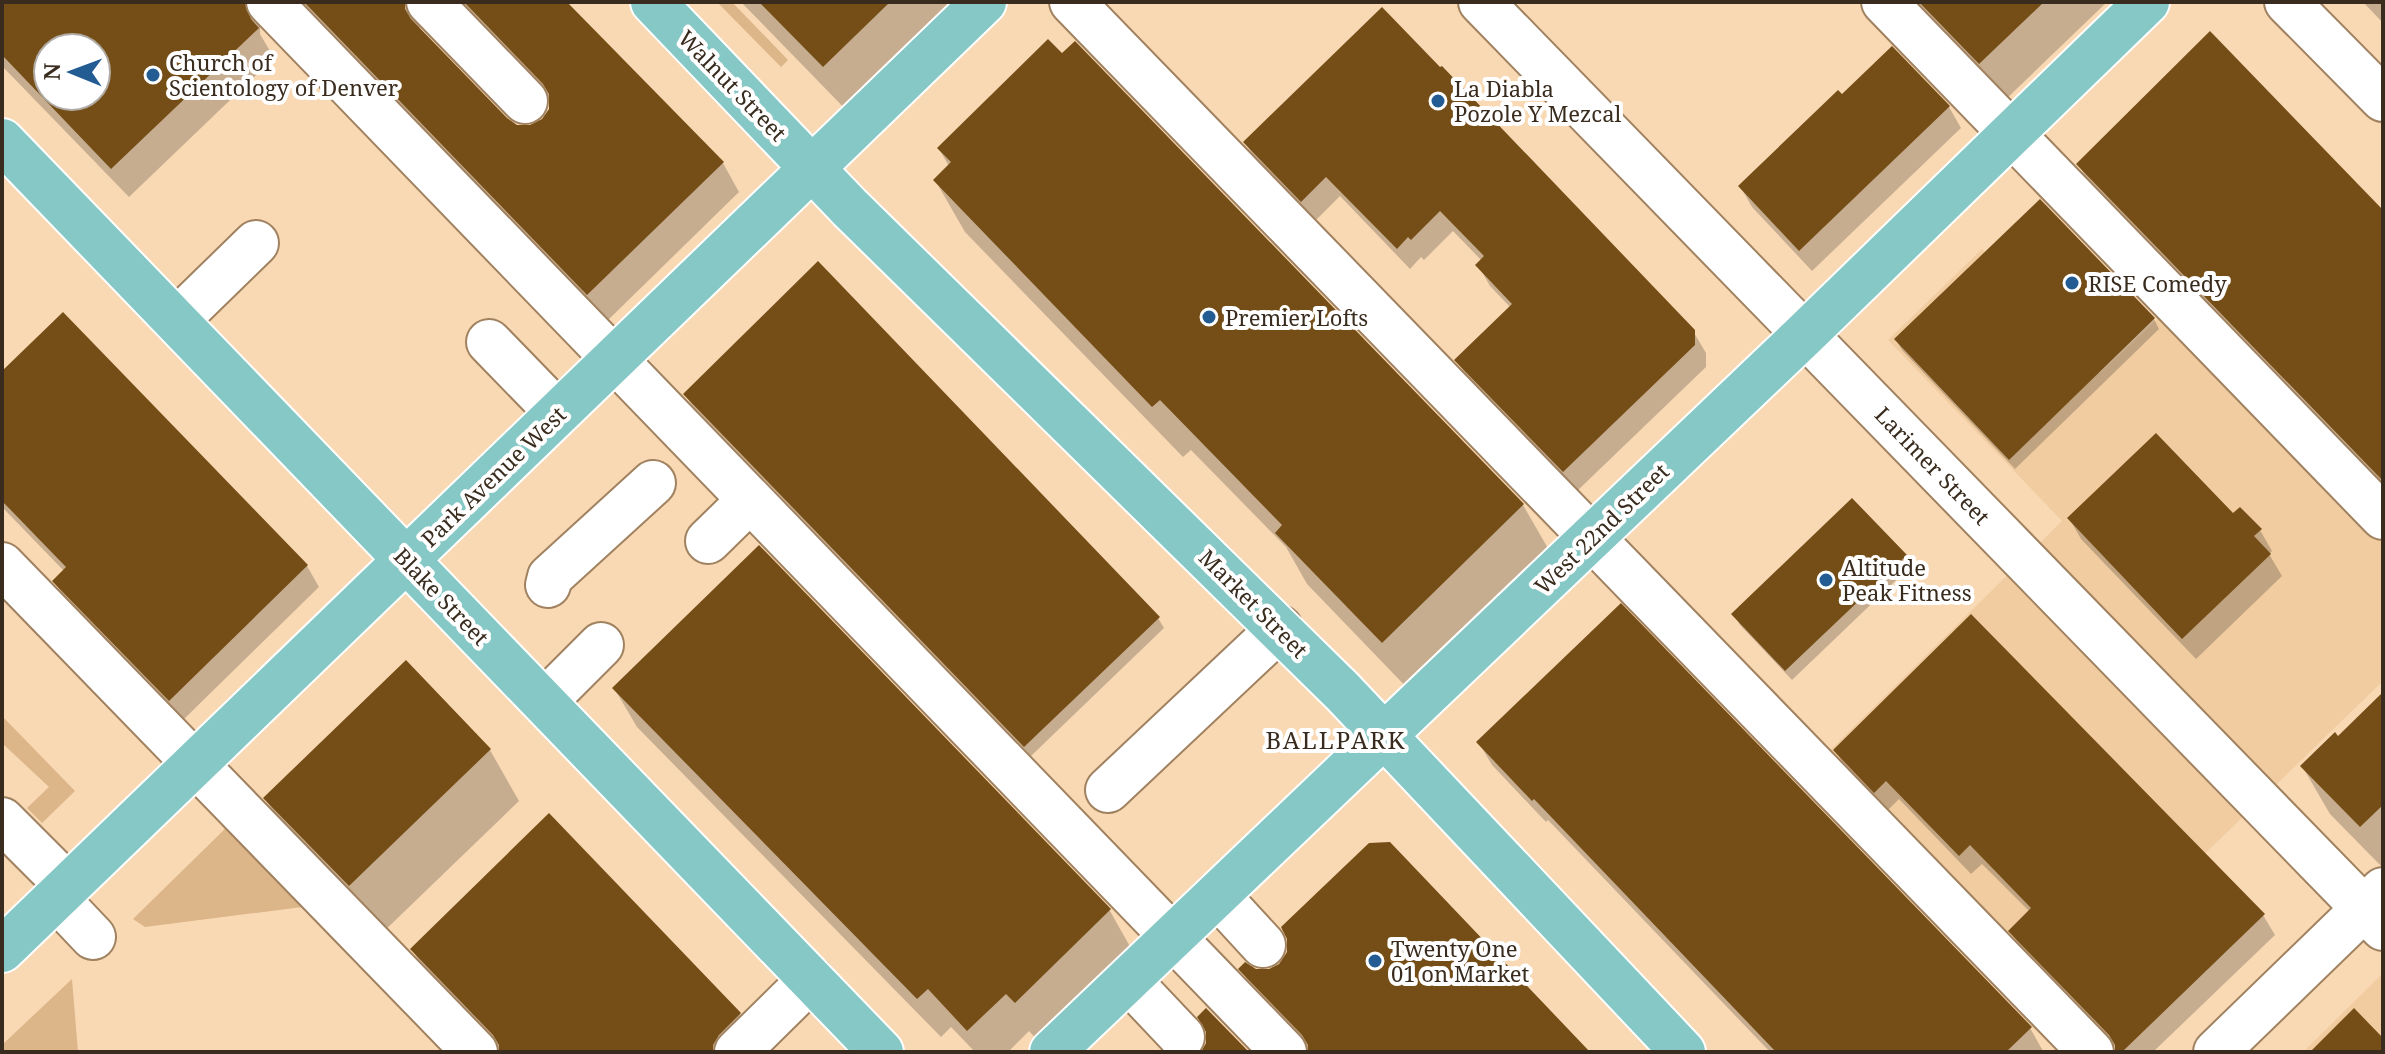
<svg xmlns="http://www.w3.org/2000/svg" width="2385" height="1054" font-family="'Noto Serif',serif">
	<rect width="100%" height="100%" fill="#f9d9b4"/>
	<!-- built -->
	<path fill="#f1cca1" d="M 1982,249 L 2100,373 L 2165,312 L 2383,540 L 2383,681 L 2050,1004 L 1818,762 L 2062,521 L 1888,340 Z
		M 2383,973 L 2383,1052 L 2303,1052 Z"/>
	<!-- green -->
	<path fill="#dcb588" d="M 717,2 L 732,2 L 788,60 L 781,67 Z
		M 2,716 L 75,791 L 42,823 L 27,808 L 49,787 L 2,743 Z
		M 230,824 L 310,906 L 145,927 L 133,919 Z
		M 72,979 L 78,1052 L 2,1052 L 2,1045 Z"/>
	<!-- shadow -->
	<path fill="#0003" fill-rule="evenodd" d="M 2,2 L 564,2 L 723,163 L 739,192 L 605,323 L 267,13 L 260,26 L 260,34 L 274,58 L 129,197 L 2,66 ZM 427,13 L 466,13 L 551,101 L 551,109 L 543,121 L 532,127 L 518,127 L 506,120 L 420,32 L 420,26 ZM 48,48 L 96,48 L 96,96 L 48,96 Z
		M 741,2 L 972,2 L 854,118 Z
		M 1884,2 L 2107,2 L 2003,102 Z
		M 2363,2 L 2383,2 L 2383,23 Z
		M 1382,10 L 1693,331 L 1706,353 L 1706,367 L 1576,492 L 1469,381 L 1457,360 L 1511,308 L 1490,286 L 1478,265 L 1482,261 L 1453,231 L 1424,260 L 1421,257 L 1410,269 L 1340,196 L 1314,222 L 1258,164 L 1245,142 Z
		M 1892,49 L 1949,107 L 1961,128 L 1812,271 L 1752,207 L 1740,186 L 1842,97 Z
		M 939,149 L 1523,505 L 1553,557 L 1413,694 L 1307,584 L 1286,547 L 1191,450 L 1183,457 L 965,232 L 935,180 L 949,166 Z
		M 2079,165 L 2383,212 L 2383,498 L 2106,213 Z
		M 63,315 L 307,566 L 319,587 L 182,721 L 67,602 L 54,581 L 64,571 L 2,507 L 2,374 Z
		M 2154,319 L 2159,329 L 2015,469 L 1902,350 L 1896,340 Z
		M 685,394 L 1158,618 L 1164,628 L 1031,756 L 691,404 Z
		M 2233,516 L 2260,530 L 2272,551 L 2269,554 L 2282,576 L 2196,659 L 2081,539 L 2069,518 Z
		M 759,548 L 1110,911 L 1132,950 L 1038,1041 L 1029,1031 L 1008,1052 L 975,1052 L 951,1027 L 941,1037 L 637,727 L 614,688 Z
		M 1905,557 L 1911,566 L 1792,680 L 1740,625 L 1734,615 Z
		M 406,662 L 490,750 L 519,801 L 379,936 L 295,849 L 265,798 Z
		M 2383,694 L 2383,868 L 2330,814 L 2302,766 L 2338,739 Z
		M 1479,743 L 2030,1028 L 2043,1051 L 1770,1052 L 1548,820 L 1546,822 L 1492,765 Z
		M 1835,750 L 2263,915 L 2275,935 L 2153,1052 L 2117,1052 L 2117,1049 L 2022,950 L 2010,931 L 2030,912 L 1982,864 L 1971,874 L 1899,799 L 1887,811 L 1847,770 Z
		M 412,949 L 740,1014 L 762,1052 L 493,1052 L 440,997 Z
		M 1241,969 L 1256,971 L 1587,1052 L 1299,1052 L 1273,1026 Z"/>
	<!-- building -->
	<path fill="#754e17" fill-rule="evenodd" d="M 2,2 L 245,2 L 251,19 L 259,28 L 111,169 L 2,55 ZM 48,48 L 96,48 L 96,96 L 48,96 Z
		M 304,2 L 405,2 L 405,9 L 411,19 L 507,118 L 517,125 L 530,125 L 542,119 L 549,109 L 549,94 L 543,84 L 464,2 L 567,2 L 724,162 L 587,295 Z
		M 759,2 L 890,2 L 823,67 Z
		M 1919,2 L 2044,2 L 1979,64 Z
		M 1382,7 L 1440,67 L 1442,66 L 1695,330 L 1695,345 L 1563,472 L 1454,360 L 1512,304 L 1475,265 L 1484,256 L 1440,211 L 1411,240 L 1408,237 L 1397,249 L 1326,177 L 1301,202 L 1243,142 Z
		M 2210,31 L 2383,210 L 2383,481 L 2076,164 Z
		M 1048,39 L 1062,53 L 1075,41 L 1524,504 L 1382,643 L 1275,533 L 1282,525 L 1160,400 L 1152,407 L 933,180 L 951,162 L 937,148 Z
		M 1892,46 L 1950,106 L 1799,251 L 1738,186 L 1838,90 L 1842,94 Z
		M 2040,199 L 2155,318 L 2009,460 L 1894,339 Z
		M 818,261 L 1160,617 L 1024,747 L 683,394 Z
		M 63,312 L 308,565 L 169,701 L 52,581 L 66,567 L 2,501 L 2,371 Z
		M 2156,433 L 2233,513 L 2240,507 L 2262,529 L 2254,536 L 2271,554 L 2182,639 L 2067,518 Z
		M 1852,498 L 1907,555 L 1785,671 L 1731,614 Z
		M 759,545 L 1111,909 L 1015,1003 L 1006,994 L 967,1031 L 928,989 L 917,999 L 612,688 Z
		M 1621,603 L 2032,1027 L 2006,1052 L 1776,1052 L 1534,799 L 1532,801 L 1476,742 Z
		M 1971,614 L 2265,914 L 2122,1052 L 2115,1052 L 2115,1045 L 2109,1035 L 2008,931 L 2031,908 L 1970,845 L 1959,856 L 1886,781 L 1874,793 L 1833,750 Z
		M 406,660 L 491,749 L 349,886 L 263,798 Z
		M 2383,692 L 2383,805 L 2360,827 L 2300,766 L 2335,732 L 2338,736 Z
		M 549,813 L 741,1013 L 719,1035 L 713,1045 L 713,1052 L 499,1052 L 499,1045 L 493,1035 L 410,949 Z
		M 1390,842 L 1590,1052 L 1308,1052 L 1308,1045 L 1302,1035 L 1238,969 L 1245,962 L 1256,969 L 1269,969 L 1279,964 L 1287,952 L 1287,939 L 1281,927 L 1369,843 Z
		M 1206,1008 L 1249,1052 L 1201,1052 L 1206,1043 L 1206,1032 L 1197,1017 Z
		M 2354,1008 L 2383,1038 L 2383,1052 L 2310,1052 Z"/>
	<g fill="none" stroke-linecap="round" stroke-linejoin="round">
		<defs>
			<path id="minor" d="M 269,2 L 1284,1052
				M 429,2 L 525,101
				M 1072,2 L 2091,1052
				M 1481,2 L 2383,928
				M 1884,2 L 2383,517
				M 2287,2 L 2383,99
				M 176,321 L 256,243
				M 489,342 L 558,413
				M 708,541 L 750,500
				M 2,565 L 475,1052
				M 548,585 L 550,577 L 653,483
				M 544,702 L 601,645
				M 1108,790 L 1280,628
				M 2,820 L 68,886
				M 1217,895 L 1263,945
				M 56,898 L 93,937
				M 1128,980 L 1182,1037
				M 737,1052 L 811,979
				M 2216,1052 L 2383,890"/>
			<path id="major" d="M 653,2 L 850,208 L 1343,692 L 1683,1052
				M 2,141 L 881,1052
				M 2,950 L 984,2
				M 1052,1052 L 1805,334 L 2147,2"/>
		</defs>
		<!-- minor casing -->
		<use href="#minor" stroke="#a08260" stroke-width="48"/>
		<!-- major casing -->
		<use href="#major" stroke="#fff" stroke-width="48"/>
		<!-- minor -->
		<use href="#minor" stroke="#fff" stroke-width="44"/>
		<!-- major -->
		<use href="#major" stroke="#85c8c5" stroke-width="44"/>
	</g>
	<!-- markers -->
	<g fill="#225c93" stroke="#fff" stroke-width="3">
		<circle cx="153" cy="75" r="8"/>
		<circle cx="1438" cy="101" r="8"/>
		<circle cx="2072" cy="283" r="8"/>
		<circle cx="1209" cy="317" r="8"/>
		<circle cx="1826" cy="580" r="8"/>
		<circle cx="1375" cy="961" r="8"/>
	</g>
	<g text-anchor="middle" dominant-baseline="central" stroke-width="8" stroke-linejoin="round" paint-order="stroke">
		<!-- poi labels -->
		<g font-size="22" fill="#392c1e" stroke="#fff" text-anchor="start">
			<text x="169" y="62">Church of<tspan x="169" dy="25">Scientology of Denver</tspan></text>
			<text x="1454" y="88">La Diabla<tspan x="1454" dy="25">Pozole Y Mezcal</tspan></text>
			<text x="2088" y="283">RISE Comedy</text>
			<text x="1225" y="317">Premier Lofts</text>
			<text x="1842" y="567">Altitude<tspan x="1842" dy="25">Peak Fitness</tspan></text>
			<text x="1391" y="948">Twenty One<tspan x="1391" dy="25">01 on Market</tspan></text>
		</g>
		<!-- street labels -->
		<g font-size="22" fill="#392c1e" stroke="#fff">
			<text transform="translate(733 85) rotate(46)">Walnut Street</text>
			<text transform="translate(1933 465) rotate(46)">Larimer Street</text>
			<text transform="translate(493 476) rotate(-44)">Park Avenue West</text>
			<text transform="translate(1601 528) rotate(-44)">West 22nd Street</text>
			<text transform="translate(442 596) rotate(46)">Blake Street</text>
			<text transform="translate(1254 603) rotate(45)">Market Street</text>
		</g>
		<!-- neighbourhood labels -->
		<g font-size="24" letter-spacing="2" fill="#392c1e" stroke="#fff">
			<text x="1336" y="739">BALLPARK</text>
		</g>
	</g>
	<!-- border -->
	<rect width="2385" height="1054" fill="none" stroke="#392c1e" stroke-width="8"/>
	<!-- north arrow -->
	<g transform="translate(72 72) rotate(271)"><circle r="38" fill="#ffffff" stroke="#b0aba5" stroke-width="2"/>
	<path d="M0-6L14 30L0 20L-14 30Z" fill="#225c93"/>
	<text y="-12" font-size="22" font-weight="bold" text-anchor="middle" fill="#392c1e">N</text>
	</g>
</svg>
